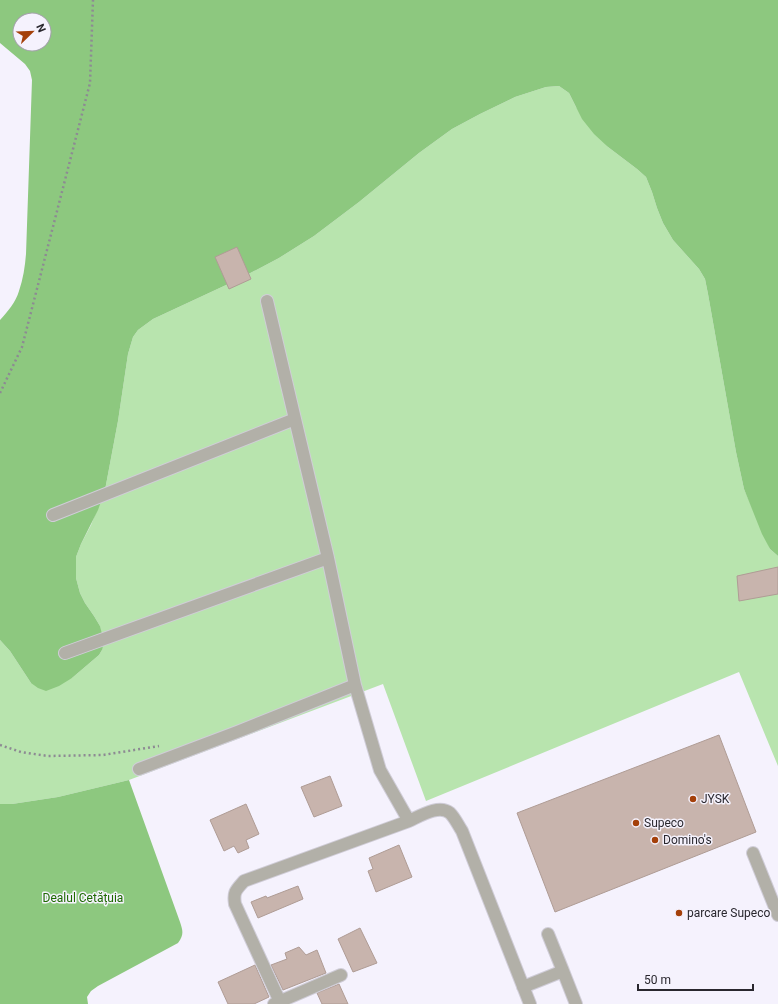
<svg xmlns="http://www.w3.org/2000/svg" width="778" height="1004" font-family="Roboto,sans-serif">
	<rect width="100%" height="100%" fill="#f5f2fd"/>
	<!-- green -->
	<path fill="#b8e4ae" d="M 559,86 L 569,93 L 576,107 L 608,147 L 637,169 L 646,177 L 652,192 L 657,208 L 663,223 L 673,240 L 699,269 L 705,279 L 708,294 L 736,452 L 744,489 L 770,549 L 778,556 L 778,766 L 739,672 L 426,801 L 383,684 L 129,780 L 58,797 L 12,804 L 0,804 L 0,640 L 10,651 L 31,683 L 72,678 L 99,655 L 102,650 L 100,626 L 94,616 L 85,603 L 80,593 L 76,578 L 76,557 L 81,544 L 91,525 L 105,490 L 118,421 L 128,354 L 133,337 L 138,330 L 153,319 L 239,279 L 279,258 L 314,236 L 359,202 L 419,153 L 452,129 L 480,114 L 515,97 L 546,87 Z"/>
	<!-- forest -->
	<path fill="#8dc87f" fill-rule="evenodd" d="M 0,0 L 778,0 L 778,556 L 770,549 L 762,534 L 744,489 L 736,452 L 708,294 L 705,279 L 699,269 L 673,240 L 663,223 L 657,208 L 652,192 L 646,177 L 637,169 L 608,147 L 594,134 L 582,119 L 569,93 L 559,86 L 546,87 L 515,97 L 480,114 L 452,129 L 419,153 L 359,202 L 314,236 L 279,258 L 239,279 L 153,319 L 138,330 L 133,337 L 128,354 L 118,421 L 105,490 L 98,510 L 81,544 L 76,557 L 76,578 L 80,593 L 85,603 L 94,616 L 100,626 L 104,642 L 102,650 L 99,655 L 72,678 L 59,686 L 46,691 L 38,688 L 31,683 L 10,651 L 0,640 L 0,320 C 7,312 16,302 19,291 C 23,279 25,267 26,254 L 32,80 L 30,71 L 25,64 L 0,43 ZM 20,20 L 44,20 L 44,44 L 20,44 Z
		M 129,780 L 180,922 C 183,931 184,935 178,943 L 98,986 L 91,991 L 87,997 L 88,1004 L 0,1004 L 0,804 L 12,804 L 58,797 Z"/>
	<!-- building -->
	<path fill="#c8b4ad" stroke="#af9c95" d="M 237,247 L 251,279 L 229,289 L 215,257 Z
		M 778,567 L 778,594 L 739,601 L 737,576 Z
		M 719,735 L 756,832 L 555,912 L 517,813 Z
		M 330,776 L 342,806 L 314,817 L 301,787 Z
		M 246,804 L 259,834 L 246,840 L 249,848 L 238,853 L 234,846 L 224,851 L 210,820 Z
		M 399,845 L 412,877 L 376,892 L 368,871 L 373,869 L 369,858 Z
		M 298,886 L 303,899 L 258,918 L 251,902 L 266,896 L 267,898 Z
		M 360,928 L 377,963 L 353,972 L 338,939 Z
		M 299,947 L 306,955 L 317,950 L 326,973 L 283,990 L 271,965 L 287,959 L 285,953 Z
		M 255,965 L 269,997 L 254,1004 L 228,1004 L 218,982 Z
		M 339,984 L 348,1004 L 322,1004 L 317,993 Z"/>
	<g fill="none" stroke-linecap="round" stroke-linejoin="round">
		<defs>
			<path id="minor" d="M 267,301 L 328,558 L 355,685 L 380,770 L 409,821 L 244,881 C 236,890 233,892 235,904 L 281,1004
				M 53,515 L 295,419
				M 65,653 L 328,558
				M 139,769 L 237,732 L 355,685
				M 409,821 C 420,816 439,804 450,813 C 455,818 458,825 462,831 L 530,1004
				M 753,853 L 778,915
				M 563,971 L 576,1004
				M 523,987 L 563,971 L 548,934
				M 274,1004 L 341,975"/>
		</defs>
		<!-- minor casing -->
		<use href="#minor" stroke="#d0cdd8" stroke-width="14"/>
		<!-- path -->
		<path stroke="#8d8a93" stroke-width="2.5" stroke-dasharray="2 3" stroke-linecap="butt" d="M 0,393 L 22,347 L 90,83 L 93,0
			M 0,745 L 21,752 L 48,756 L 103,755 L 159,746"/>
		<!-- minor -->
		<use href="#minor" stroke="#b2b0a8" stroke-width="12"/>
	</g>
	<!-- markers -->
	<g fill="#a4400a" stroke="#f5f2fd" stroke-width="1.5">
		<circle cx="693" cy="799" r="4"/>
		<circle cx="636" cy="823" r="4"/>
		<circle cx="655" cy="840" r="4"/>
		<circle cx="679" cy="913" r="4"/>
	</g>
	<g text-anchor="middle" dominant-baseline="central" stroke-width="3" stroke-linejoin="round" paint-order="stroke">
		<!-- poi labels -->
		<g font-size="12" fill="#29272e" stroke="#f5f2fd" text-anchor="start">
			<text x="701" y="799">JYSK</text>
			<text x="644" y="823">Supeco</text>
			<text x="663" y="840">Domino's</text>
			<text x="687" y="913">parcare Supeco</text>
		</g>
		<!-- park labels -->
		<g font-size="12" fill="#1c6900" stroke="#f5f2fd">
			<text x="83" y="898">Dealul Cetățuia</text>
		</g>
	</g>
	<!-- north arrow -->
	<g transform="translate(32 32) rotate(67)"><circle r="19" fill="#f5f2fd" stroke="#a3a1aa"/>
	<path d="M0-3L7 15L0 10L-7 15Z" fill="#a4400a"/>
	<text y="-6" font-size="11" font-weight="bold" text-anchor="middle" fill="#29272e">N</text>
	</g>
	<!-- scale -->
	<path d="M638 984v6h115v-6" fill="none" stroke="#29272e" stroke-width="2"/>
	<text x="644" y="984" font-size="12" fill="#29272e" stroke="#f5f2fd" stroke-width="3" paint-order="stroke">50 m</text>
</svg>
